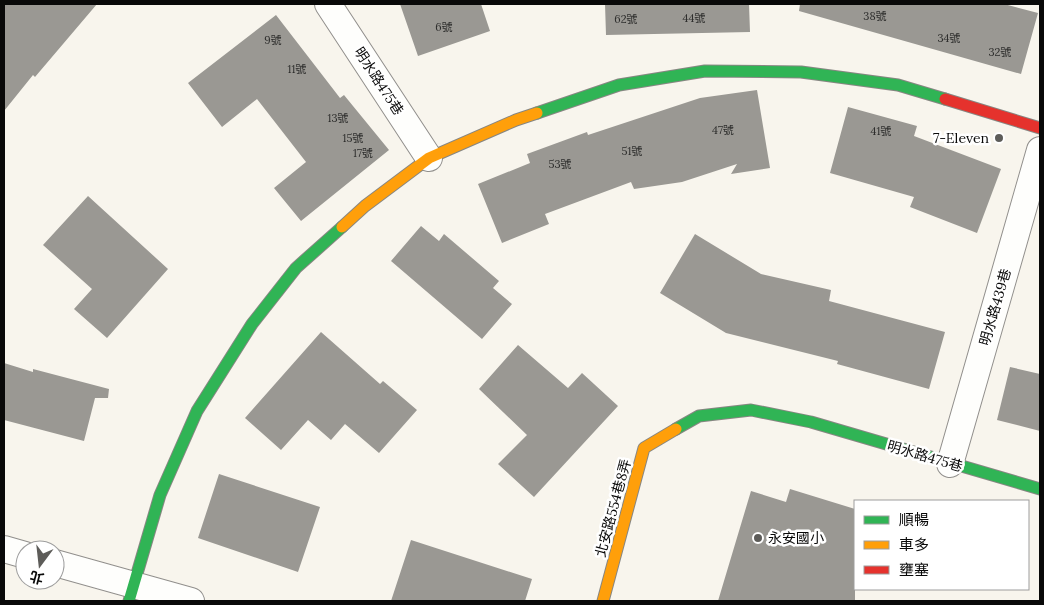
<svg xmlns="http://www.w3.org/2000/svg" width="1044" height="605" font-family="Lora,'Noto Sans TC',serif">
	<rect width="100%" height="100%" fill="#f8f5ed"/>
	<!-- building -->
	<path fill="#9a9893" d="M 4,4 L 97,4 L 35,77 L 33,75 L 4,111 Z
		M 400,4 L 481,4 L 490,31 L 418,56 Z
		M 605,4 L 749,4 L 750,32 L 606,35 Z
		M 800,4 L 1004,4 L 1038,13 L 1021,74 L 799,11 Z
		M 276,15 L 340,98 L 344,95 L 389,150 L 301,221 L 274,188 L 306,162 L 257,99 L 222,127 L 188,83 Z
		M 757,90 L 770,168 L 731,174 L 737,164 L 682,182 L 634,189 L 631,182 L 545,214 L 549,224 L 502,243 L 478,184 L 530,163 L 527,154 L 587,132 L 588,135 L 700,98 Z
		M 848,107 L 917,126 L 914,136 L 1001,169 L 977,233 L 910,207 L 914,197 L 830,173 Z
		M 88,196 L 168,269 L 107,338 L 74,309 L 92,289 L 43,245 Z
		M 421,226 L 439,241 L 444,234 L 499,281 L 493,288 L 512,304 L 482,339 L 391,261 Z
		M 695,234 L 761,274 L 831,290 L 829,301 L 945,332 L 929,389 L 837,364 L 838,361 L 726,333 L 660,293 Z
		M 321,332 L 380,384 L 383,381 L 417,410 L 379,453 L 345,424 L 331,440 L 308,420 L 281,450 L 245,418 Z
		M 518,345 L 568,388 L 582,373 L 618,406 L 534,497 L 498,464 L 527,435 L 479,389 Z
		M 4,363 L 33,372 L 33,369 L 109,389 L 108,398 L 95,398 L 84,441 L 4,420 Z
		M 1010,367 L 1040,374 L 1040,431 L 997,420 Z
		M 219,474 L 320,507 L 298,572 L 198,538 Z
		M 790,489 L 855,509 L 855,601 L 718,601 L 751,491 L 786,502 Z
		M 411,540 L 532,579 L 525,601 L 391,601 Z"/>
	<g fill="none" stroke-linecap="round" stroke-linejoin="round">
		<defs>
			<path id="street" d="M 328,4 L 429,158
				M 950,464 L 1040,150
				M 4,549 L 25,555
				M 55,563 L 191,601"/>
			<path id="fast" d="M 537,113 L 619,85 L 705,71 L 801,72 L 898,85 L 945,99
				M 676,429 L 699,416 L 751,410 L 811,422 L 1040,489
				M 129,601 L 160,495 L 197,411 L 252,324 L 296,268 L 342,227"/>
			<path id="slow" d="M 342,227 L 365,206 L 429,158 L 516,120 L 537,113
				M 603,601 L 644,448 L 676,429"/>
			<path id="jam" d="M 945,99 L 1040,128"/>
		</defs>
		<!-- street casing -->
		<use href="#street" stroke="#918f8c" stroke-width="28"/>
		<!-- fast casing -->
		<use href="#fast" stroke="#878682" stroke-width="13"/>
		<!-- slow casing -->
		<use href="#slow" stroke="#878682" stroke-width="13"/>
		<!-- jam casing -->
		<use href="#jam" stroke="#878682" stroke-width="13"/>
		<!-- street -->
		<use href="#street" stroke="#fefefc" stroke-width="26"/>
		<!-- fast -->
		<use href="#fast" stroke="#30b455" stroke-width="11"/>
		<!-- slow -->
		<use href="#slow" stroke="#ff9f0a" stroke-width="11"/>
		<!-- jam -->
		<use href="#jam" stroke="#e5322d" stroke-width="11"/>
	</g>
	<!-- markers -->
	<g fill="#5d5c59" stroke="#fff" stroke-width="2">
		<circle cx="999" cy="138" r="5"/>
		<circle cx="758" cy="538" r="5"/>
	</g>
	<g text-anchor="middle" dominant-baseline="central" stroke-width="5" stroke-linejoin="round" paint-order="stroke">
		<!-- number labels -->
		<g font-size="11" fill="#2d2d2c">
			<text x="875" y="16">38號</text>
			<text x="694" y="18">44號</text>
			<text x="626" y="19">62號</text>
			<text x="444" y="27">6號</text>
			<text x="949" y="38">34號</text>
			<text x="273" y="40">9號</text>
			<text x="1000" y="52">32號</text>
			<text x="297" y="69">11號</text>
			<text x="338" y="118">13號</text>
			<text x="723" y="130">47號</text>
			<text x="881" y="131">41號</text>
			<text x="353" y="138">15號</text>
			<text x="632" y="151">51號</text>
			<text x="363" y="153">17號</text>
			<text x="560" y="164">53號</text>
		</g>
		<!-- street labels -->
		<g font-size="14" fill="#090909" stroke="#fff">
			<text transform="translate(379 81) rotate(57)">明水路475巷</text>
			<text transform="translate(995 307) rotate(-74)">明水路439巷</text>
			<text transform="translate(925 456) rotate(16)">明水路475巷</text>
			<text transform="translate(613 508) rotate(-75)">北安路554巷8弄</text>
		</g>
		<!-- poi labels -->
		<g font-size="14" fill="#090909" stroke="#fff" text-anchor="end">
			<text x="989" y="138">7-Eleven</text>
			<text x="768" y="538" text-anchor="start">永安國小</text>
		</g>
	</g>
	<!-- border -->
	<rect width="1044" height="605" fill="none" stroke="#090909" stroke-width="10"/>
	<!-- legend -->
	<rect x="854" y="500" width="175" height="90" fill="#ffffff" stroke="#9d9d9d"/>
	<rect x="864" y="516" width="25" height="8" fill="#30b455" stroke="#9d9d9d"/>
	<text x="899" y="525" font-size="15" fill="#090909">順暢</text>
	<rect x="864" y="541" width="25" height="8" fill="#ff9f0a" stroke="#9d9d9d"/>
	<text x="899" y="550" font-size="15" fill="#090909">車多</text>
	<rect x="864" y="566" width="25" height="8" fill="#e5322d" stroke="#9d9d9d"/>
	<text x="899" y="575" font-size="15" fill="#090909">壅塞</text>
	<!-- north arrow -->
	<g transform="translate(40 565) rotate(195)"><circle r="24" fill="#ffffff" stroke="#9d9d9d"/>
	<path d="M0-4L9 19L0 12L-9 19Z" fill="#5d5c59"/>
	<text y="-8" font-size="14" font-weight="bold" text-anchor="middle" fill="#090909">北</text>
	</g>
</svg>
